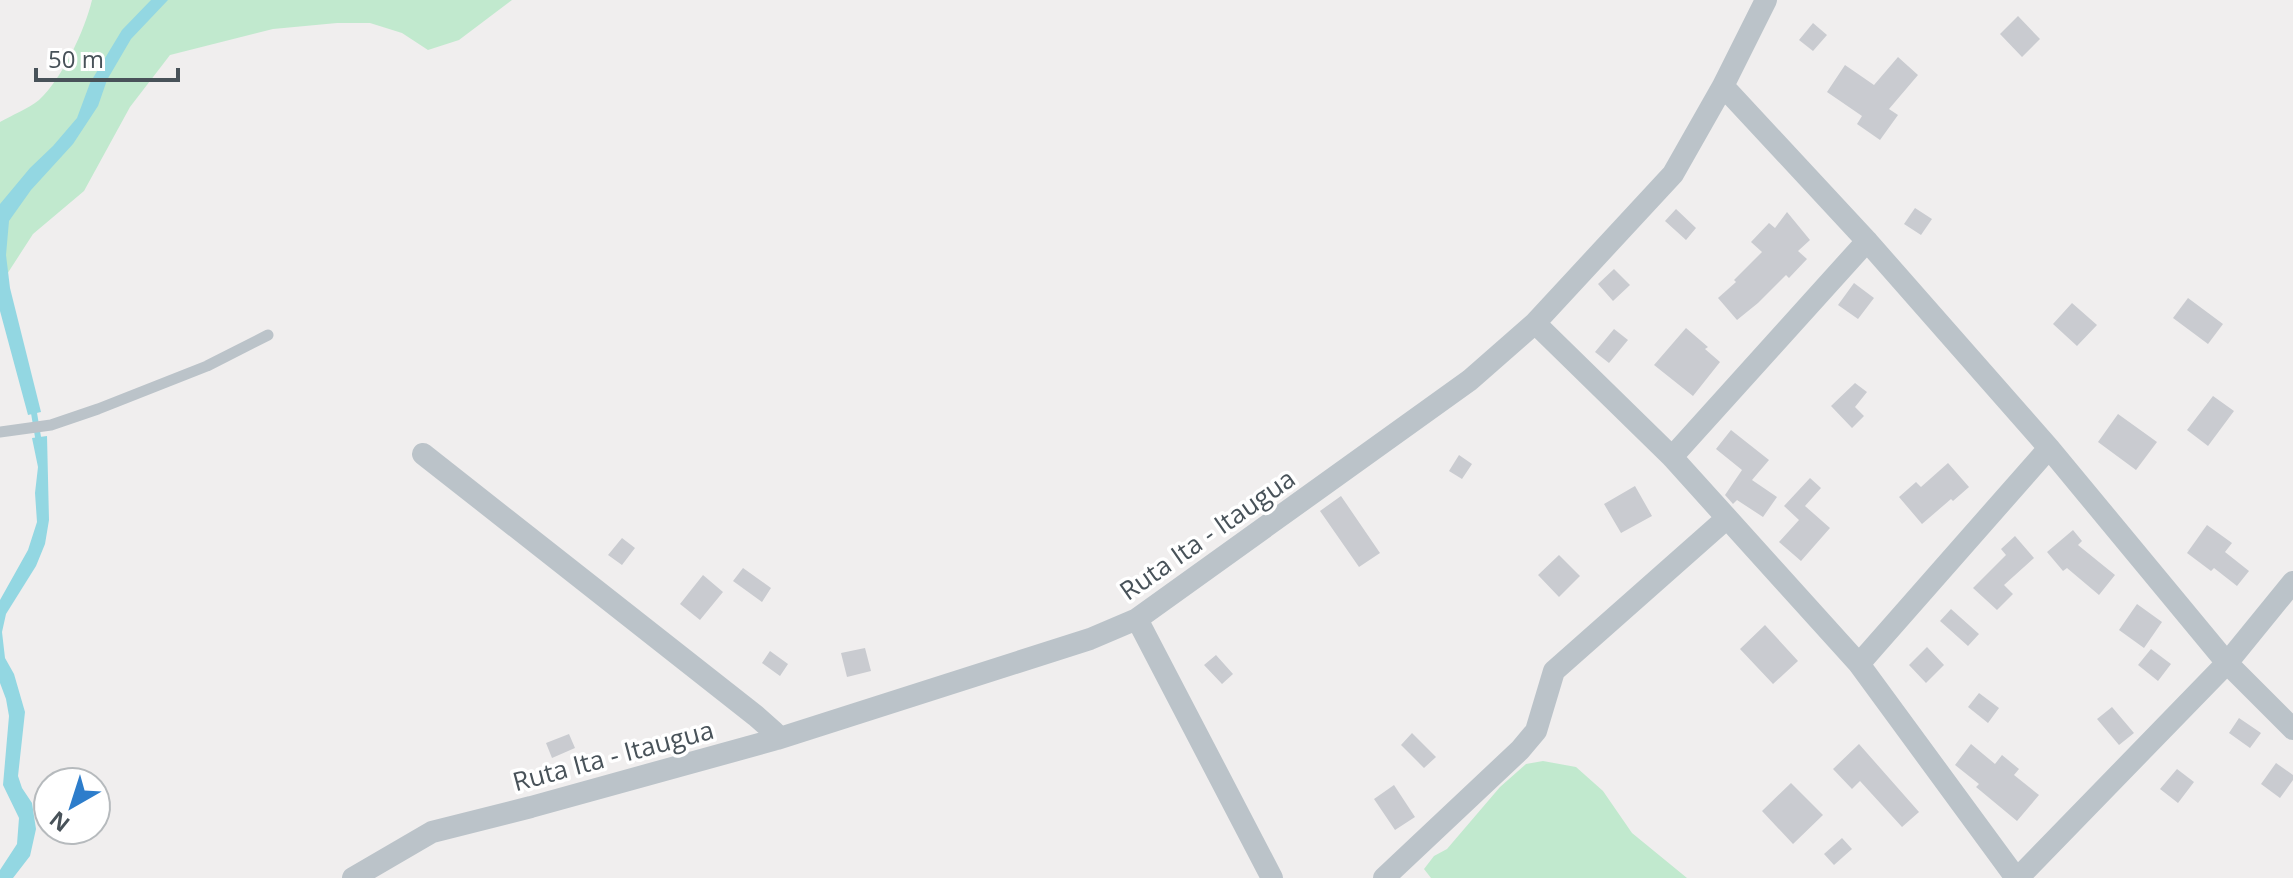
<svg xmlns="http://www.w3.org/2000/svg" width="2293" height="878" font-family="'Open Sans',sans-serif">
	<rect width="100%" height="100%" fill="#f0eeee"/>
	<!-- green -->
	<path fill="#c1e9ce" d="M 92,0 L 512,0 L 459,40 L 428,50 L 402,33 L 370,23 L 337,23 L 273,29 L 170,55 L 130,107 L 84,191 L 33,234 L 0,285 L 0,122 C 12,115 28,109 39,100 C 62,79 85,30 92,0 Z
		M 1543,761 L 1576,767 L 1603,791 L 1632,833 L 1687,878 L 1431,878 L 1424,869 L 1434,856 L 1447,849 L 1500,787 L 1526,764 Z"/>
	<!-- water -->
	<path fill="#93d7e2" d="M 151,0 L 168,0 L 131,39 L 107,80 L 98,106 L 73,144 L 31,190 L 9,221 L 6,255 L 10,288 L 41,412 L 28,415 L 0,311 L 0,204 L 30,168 L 53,146 L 77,118 L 90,83 L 122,30 Z
		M 47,436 L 49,520 L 45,544 L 36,566 L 6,614 L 2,632 L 5,658 L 14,674 L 25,712 L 18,776 L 22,788 L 32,803 L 36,829 L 30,856 L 13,878 L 0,878 L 0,870 L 17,844 L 19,818 L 3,785 L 9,716 L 6,699 L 0,683 L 0,600 L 28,550 L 37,522 L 35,493 L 38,467 L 32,438 Z"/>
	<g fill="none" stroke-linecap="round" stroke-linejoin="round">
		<!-- stream -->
		<path stroke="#93d7e2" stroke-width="6" d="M 33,407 L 39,443"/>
	</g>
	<!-- building -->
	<path fill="#c9cbd0" d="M 2018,16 L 2040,39 L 2022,57 L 2000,34 Z
		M 1813,23 L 1827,35 L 1813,51 L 1799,40 Z
		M 1898,57 L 1918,75 L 1889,109 L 1898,115 L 1880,140 L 1857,124 L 1862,116 L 1827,92 L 1845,65 L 1874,85 Z
		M 1915,208 L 1932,219 L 1921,235 L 1904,224 Z
		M 1676,209 L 1696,228 L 1686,240 L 1665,221 Z
		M 1787,212 L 1810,240 L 1798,251 L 1807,259 L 1789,278 L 1786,275 L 1758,303 L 1737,320 L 1718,298 L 1736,282 L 1734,280 L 1762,252 L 1751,242 L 1769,223 L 1775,228 Z
		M 1614,269 L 1630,285 L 1613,301 L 1598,284 Z
		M 1854,283 L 1874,298 L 1858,319 L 1838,305 Z
		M 2188,298 L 2223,324 L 2208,344 L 2173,318 Z
		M 2072,303 L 2097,325 L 2077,346 L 2053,324 Z
		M 1686,328 L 1708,347 L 1705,349 L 1720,362 L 1693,396 L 1654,365 Z
		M 1614,329 L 1628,340 L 1609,363 L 1595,352 Z
		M 1855,383 L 1867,392 L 1855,407 L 1864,416 L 1852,428 L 1831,406 Z
		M 2213,396 L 2234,411 L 2208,446 L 2187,430 Z
		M 2118,414 L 2157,442 L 2136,470 L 2098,442 Z
		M 1731,430 L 1769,460 L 1752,480 L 1777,497 L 1763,517 L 1737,500 L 1733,504 L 1725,495 L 1742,470 L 1716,449 Z
		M 1459,455 L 1472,464 L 1462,479 L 1449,471 Z
		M 1948,463 L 1969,487 L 1953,501 L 1951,499 L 1922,524 L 1899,497 L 1916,482 L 1921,487 Z
		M 1810,478 L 1821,488 L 1805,506 L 1830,528 L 1801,561 L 1779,542 L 1799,520 L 1784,506 Z
		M 1635,486 L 1652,516 L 1621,533 L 1604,504 Z
		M 1341,496 L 1380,553 L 1359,567 L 1320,511 Z
		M 2207,525 L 2232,543 L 2225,552 L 2249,571 L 2237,586 L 2214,568 L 2211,571 L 2187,553 Z
		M 2073,530 L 2082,541 L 2078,545 L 2115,575 L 2099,595 L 2067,568 L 2063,571 L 2047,552 Z
		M 2015,536 L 2034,558 L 2004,585 L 2013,594 L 1997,610 L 1973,588 L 2006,555 L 2001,549 Z
		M 622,538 L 635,548 L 622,565 L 608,555 Z
		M 1559,555 L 1580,576 L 1559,597 L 1538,575 Z
		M 743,568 L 771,588 L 762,602 L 733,581 Z
		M 703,575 L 723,592 L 700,620 L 680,604 Z
		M 2137,604 L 2162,622 L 2144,648 L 2119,630 Z
		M 1951,609 L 1979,634 L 1968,646 L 1940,621 Z
		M 1765,625 L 1798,661 L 1773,684 L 1740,649 Z
		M 1927,647 L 1944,665 L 1926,683 L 1909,665 Z
		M 865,648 L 871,671 L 847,677 L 841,653 Z
		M 2151,649 L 2171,664 L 2158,681 L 2138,665 Z
		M 770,651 L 788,664 L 780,676 L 762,663 Z
		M 1216,655 L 1233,674 L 1222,684 L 1204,665 Z
		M 1979,693 L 1999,708 L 1988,723 L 1968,707 Z
		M 2112,707 L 2134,733 L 2119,745 L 2097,719 Z
		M 2239,718 L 2261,733 L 2250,748 L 2229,733 Z
		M 1412,733 L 1436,757 L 1424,768 L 1401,745 Z
		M 569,734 L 575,748 L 552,758 L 546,743 Z
		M 1859,744 L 1919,812 L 1902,827 L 1860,781 L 1852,789 L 1833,769 Z
		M 1971,744 L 1995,764 L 2002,755 L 2019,769 L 2014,775 L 2039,795 L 2017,821 L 1976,787 L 1979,784 L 1955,765 Z
		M 2276,763 L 2293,775 L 2293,780 L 2280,798 L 2261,784 Z
		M 2177,769 L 2194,782 L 2178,803 L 2160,789 Z
		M 1791,783 L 1823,815 L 1793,844 L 1762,811 Z
		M 1394,785 L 1415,817 L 1395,830 L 1374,799 Z
		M 1842,838 L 1852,849 L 1834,865 L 1824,854 Z"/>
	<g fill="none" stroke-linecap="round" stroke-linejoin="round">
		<!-- lane -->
		<path stroke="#bbc3c9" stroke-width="11" d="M 0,432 L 51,425 L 98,409 L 207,366 L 268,335"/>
		<!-- street -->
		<path stroke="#bbc3c9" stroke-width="22" d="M 1723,86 L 1867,241 L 2049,448 L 2227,663 L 2293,729
			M 1535,323 L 1672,457 L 1859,664 L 2016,878
			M 423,454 L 756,716 L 774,732 L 777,739
			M 1672,457 L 1867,241
			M 1137,619 L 1272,878
			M 1859,664 L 2049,448
			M 353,878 L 432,832 L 531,807 L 777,739 L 1090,639 L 1137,619 L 1470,380 L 1535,323 L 1673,174 L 1723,86 L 1766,0
			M 1384,878 L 1520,750 L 1536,731 L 1554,671 L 1727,518
			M 2018,878 L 2227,663 L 2293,582"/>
	</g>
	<g text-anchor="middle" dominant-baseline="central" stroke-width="7" stroke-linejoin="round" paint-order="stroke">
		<!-- street labels -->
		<g font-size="26" fill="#485259" stroke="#fff">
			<text transform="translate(1207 534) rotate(-35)">Ruta Ita - Itaugua</text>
			<text transform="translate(613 755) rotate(-15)">Ruta Ita - Itaugua</text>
		</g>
	</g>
	<!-- north arrow -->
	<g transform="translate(72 806) rotate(219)"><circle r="38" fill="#ffffff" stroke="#b6babd" stroke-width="2"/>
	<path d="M0-6L14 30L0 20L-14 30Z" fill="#2d7dcb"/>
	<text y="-12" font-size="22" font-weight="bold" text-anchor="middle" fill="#485259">N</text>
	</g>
	<!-- scale -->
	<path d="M36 68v12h142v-12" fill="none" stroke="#485259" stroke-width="4"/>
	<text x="48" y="68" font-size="24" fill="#485259" stroke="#ffffff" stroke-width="6" paint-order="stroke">50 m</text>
</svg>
